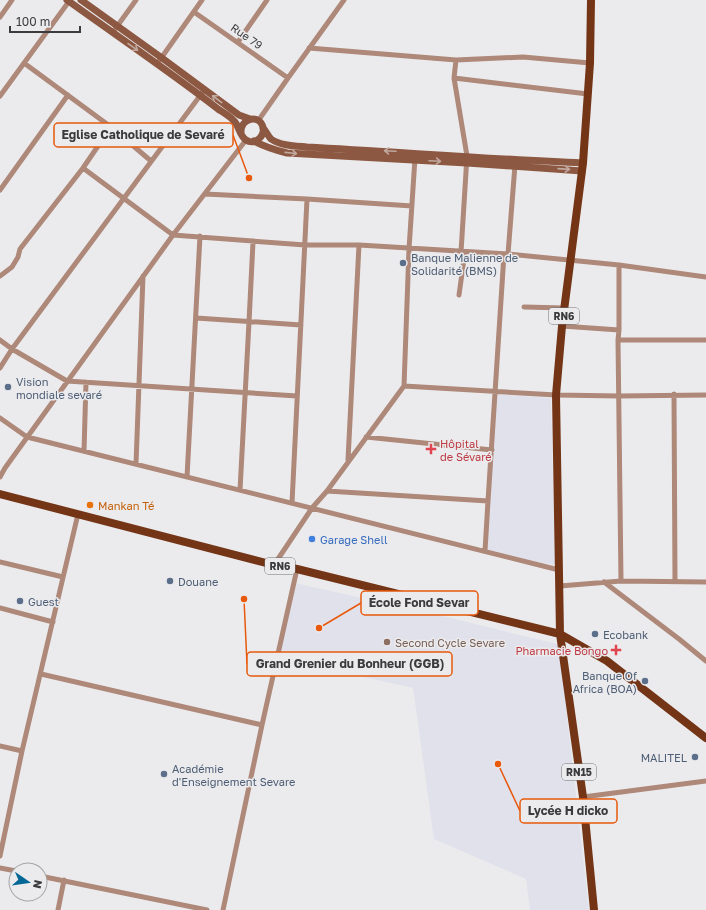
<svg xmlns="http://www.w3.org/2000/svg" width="706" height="910" font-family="'Golos Text',sans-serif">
	<rect width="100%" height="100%" fill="#ebebee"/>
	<!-- built -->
	<path fill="#e1e1ec" d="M 495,394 L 551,398 L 555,565 L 529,561 L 487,551 Z
		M 295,583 L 430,613 L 557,644 L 560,654 L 589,910 L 530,910 L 526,879 L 434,839 L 413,688 L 278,658 Z"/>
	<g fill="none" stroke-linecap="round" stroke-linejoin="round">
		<!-- street -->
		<path stroke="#ae8878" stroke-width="5" d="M 194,12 L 288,78
			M 0,17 L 12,0
			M 113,32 L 136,0
			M 238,42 L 267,0
			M 309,48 L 456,60 L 523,57 L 590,63
			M 456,60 L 454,78 L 467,156 L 461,252
			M 24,63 L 111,127 L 151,161
			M 157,64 L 202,0
			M 454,78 L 588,94
			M 0,96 L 70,0
			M 258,121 L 288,78 L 344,0
			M 83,168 L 173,235 L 305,245 L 359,245 L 508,254 L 619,265 L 706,277
			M 0,190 L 68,95
			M 205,194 L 307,199 L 412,206
			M 508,254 L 515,165
			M 619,265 L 619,330 L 618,340 L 621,581
			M 0,276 L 12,267 L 18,257 L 20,249 L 83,168 L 111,127
			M 459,295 L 465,252
			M 524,307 L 565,308
			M 196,318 L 301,325
			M 562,326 L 619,330
			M 0,340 L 12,349 L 67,381 L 297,396
			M 618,340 L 706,340
			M 0,368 L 12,349 L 205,89
			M 404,386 L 556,395 L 619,396 L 706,395
			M 674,394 L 675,582
			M 0,418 L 27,437 L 559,570
			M 366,437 L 492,450
			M 84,451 L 86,382
			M 348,460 L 359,245
			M 136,464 L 143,276
			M 0,477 L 5,468 L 173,235 L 246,140
			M 187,477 L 200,236
			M 240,490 L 249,322 L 253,242
			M 327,491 L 488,501
			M 292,503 L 307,199
			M 485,551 L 488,501 L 504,254
			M 0,562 L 63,577
			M 274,565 L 312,508 L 327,491 L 404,386 L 409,249 L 415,158
			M 604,582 L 679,639 L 706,661
			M 560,586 L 621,581 L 706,582
			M 0,608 L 53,622
			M 41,674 L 262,725
			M 0,746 L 22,751
			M 583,797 L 706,781
			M 0,856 L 22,751 L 78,514
			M 0,868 L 16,871
			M 40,876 L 207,910
			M 58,910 L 64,880
			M 223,910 L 262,725 L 297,569"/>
		<!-- secondary -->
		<path stroke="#8d5841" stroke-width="7" d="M 67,0 C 117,36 169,71 218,109 C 224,113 231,117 235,122 C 239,127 240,136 246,140 C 255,146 265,136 263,127 C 259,114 241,118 241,132
			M 81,0 L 162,58 L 239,115 L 250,119
			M 263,128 C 266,131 268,136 271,139 C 281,146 296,146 307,147 C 399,152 491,159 583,163
			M 254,141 C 265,147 275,150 287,153 L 467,163 L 582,171"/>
		<!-- primary -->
		<path stroke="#743517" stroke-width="8" d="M 591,0 L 590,63 L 583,163 L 562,326 L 556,395 L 560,634 L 583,797 L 594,910
			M 0,494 L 274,565 L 297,569 L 560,634 L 607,661 L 706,738"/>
	</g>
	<!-- one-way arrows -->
	<defs><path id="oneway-shaft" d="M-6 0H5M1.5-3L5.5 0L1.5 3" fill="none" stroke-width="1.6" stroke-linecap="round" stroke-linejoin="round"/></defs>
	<g stroke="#c1a9a0">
		<use href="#oneway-shaft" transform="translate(133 47) rotate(35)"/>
		<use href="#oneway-shaft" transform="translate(217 99) rotate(-143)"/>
		<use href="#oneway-shaft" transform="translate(390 151) rotate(-177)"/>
		<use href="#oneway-shaft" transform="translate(291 153) rotate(6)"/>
		<use href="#oneway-shaft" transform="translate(435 161) rotate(3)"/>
		<use href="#oneway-shaft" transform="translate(564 169) rotate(4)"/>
	</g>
	<!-- markers -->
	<g fill="#5c6f8a" stroke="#ebebee" stroke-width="1.5">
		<circle cx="403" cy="263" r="4"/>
		<circle cx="8" cy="387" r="4"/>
		<circle cx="170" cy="581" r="4"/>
		<circle cx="20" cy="601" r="4"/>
		<circle cx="595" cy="634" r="4"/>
		<circle cx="645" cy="681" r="4"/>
		<circle cx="695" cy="757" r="4"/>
		<circle cx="164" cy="774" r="4"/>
	</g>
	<g fill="#e0444e" stroke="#ebebee" stroke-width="1.5">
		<path d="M429 443h4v4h4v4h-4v4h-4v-4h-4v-4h4z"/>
		<path d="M614 644h4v4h4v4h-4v4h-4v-4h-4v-4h4z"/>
	</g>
	<circle fill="#e8710a" stroke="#ebebee" stroke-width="1.5" cx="90" cy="505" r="4"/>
	<circle fill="#3f7fe0" stroke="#ebebee" stroke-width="1.5" cx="312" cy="539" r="4"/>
	<circle fill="#8d6e63" stroke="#ebebee" stroke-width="1.5" cx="387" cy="642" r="4"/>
	<g text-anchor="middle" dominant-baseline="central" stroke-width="3" stroke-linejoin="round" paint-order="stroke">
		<!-- shield labels -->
		<g fill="#ebebee" stroke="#707072" stroke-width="1">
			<rect x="549" y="308" width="30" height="16" rx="3"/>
			<rect x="265" y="558" width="30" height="16" rx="3"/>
			<rect x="562" y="764" width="34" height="16" rx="3"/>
		</g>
		<g font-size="10" font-weight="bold" fill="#3b3b3d">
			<text x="564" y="316">RN6</text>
			<text x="280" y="566">RN6</text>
			<text x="579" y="772">RN15</text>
		</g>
		<!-- street labels -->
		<g font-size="11" fill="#3b3b3d" stroke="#ebebee">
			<text transform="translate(247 36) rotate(35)">Rue 79</text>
		</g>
		<!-- service labels -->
		<g font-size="11" fill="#4e5e75" stroke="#ebebee" text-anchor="start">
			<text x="411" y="257">Banque Malienne de<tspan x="411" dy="13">Solidarité (BMS)</tspan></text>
			<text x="16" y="381">Vision<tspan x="16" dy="13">mondiale sevaré</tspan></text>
			<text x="178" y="581">Douane</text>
			<text x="28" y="601">Guest</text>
			<text x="603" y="634">Ecobank</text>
			<text x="637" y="675" text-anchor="end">Banque Of<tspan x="637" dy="13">Africa (BOA)</tspan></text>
			<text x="687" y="757" text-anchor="end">MALITEL</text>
			<text x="172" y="768">Académie<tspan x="172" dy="13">d'Enseignement Sevare</tspan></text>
		</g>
		<!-- health labels -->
		<g font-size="11" fill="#be3a42" stroke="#ebebee" text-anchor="start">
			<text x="440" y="443">Hôpital<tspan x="440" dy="13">de Sévaré</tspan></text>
			<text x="608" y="650" text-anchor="end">Pharmacie Bongo</text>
		</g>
		<!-- food labels -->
		<g font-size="11" fill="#c56008" stroke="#ebebee" text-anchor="start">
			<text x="98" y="505">Mankan Té</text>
		</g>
		<!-- shop labels -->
		<g font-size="11" fill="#366cbe" stroke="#ebebee" text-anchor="start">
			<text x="320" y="539">Garage Shell</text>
		</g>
		<!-- education labels -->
		<g font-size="11" fill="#785e54" stroke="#ebebee" text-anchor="start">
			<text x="395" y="642">Second Cycle Sevare</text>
		</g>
	</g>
	<!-- callouts -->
	<path fill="none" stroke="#e8590c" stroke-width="1.5" d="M249 178L233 135M319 628L361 603M244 599L247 664M498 764L520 811"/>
	<g fill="#e8590c" stroke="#ebebee" stroke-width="1.5">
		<circle cx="249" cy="178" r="4"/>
		<circle cx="319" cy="628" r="4"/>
		<circle cx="244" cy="599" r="4"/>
		<circle cx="498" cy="764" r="4"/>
	</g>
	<g fill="#ebebee" stroke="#e8590c" stroke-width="1.5">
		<rect x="54" y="123" width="179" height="24" rx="4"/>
		<rect x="361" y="591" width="117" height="24" rx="4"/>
		<rect x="247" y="652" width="205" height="24" rx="4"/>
		<rect x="520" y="799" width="97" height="24" rx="4"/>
	</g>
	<g font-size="12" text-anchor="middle" font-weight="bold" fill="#3b3b3d">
		<text x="143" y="139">Eglise Catholique de Sevaré</text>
		<text x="419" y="607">École Fond Sevar</text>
		<text x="350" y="668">Grand Grenier du Bonheur (GGB)</text>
		<text x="568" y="815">Lycée H dicko</text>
	</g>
	<!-- north arrow -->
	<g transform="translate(28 882) rotate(103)"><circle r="19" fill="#ebebee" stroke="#a5a5a7"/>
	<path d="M0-3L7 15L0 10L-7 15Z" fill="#046897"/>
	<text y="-6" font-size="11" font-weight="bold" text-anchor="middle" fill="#3b3b3d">N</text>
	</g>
	<!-- scale -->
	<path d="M10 26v6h70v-6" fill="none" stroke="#3b3b3d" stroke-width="2"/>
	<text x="16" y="26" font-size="12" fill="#3b3b3d" stroke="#ebebee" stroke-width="3" paint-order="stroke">100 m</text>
</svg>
